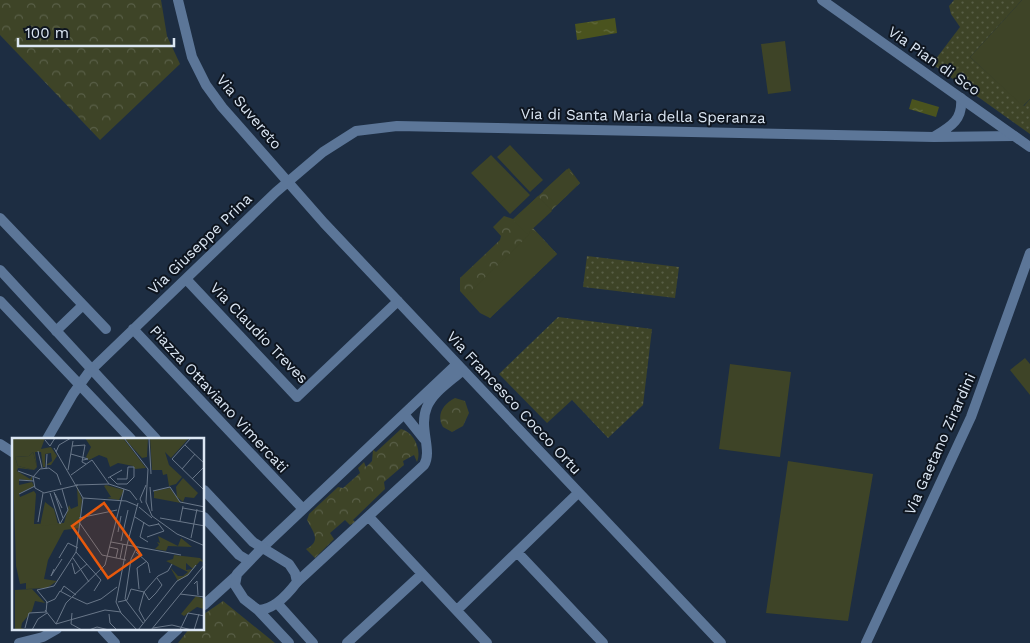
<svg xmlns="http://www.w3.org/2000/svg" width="1030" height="643" font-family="'Work Sans',sans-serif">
	<defs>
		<pattern id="grass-dots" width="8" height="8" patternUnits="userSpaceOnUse" patternTransform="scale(1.25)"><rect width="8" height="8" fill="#3e4427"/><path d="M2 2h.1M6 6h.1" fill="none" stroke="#595f47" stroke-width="1.8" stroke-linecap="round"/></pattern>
		<pattern id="forest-crowns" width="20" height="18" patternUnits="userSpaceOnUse" patternTransform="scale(1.25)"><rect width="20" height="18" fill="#3e4427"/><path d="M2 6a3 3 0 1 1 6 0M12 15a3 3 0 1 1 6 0" fill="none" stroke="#595f47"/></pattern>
		<pattern id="water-ripples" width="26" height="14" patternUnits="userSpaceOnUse" patternTransform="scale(1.25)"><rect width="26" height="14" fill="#4a531e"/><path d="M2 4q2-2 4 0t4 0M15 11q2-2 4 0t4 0" fill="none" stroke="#646c3f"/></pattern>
	</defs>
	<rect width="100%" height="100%" fill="#1d2d42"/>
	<!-- grass -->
	<path fill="url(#grass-dots)" d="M 954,0 L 1022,0 L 970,57 L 1024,106 L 1030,99 L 1030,134 L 932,64 L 960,27 L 951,14 L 949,6 Z
		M 587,256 L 679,267 L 675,298 L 583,287 Z
		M 558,317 L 652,329 L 643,405 L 608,438 L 572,400 L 547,423 L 499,374 Z"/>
	<!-- forest -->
	<path fill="url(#forest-crowns)" d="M 0,0 L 161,0 L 167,36 L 180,64 L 100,140 L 0,35 Z
		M 569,168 L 580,183 L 533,228 L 557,254 L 490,318 L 480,313 L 460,291 L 460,278 L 500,240 L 501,236 L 493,227 L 504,216 L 513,219 Z
		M 455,398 L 465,401 L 469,413 L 463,426 L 452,432 L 443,427 C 436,415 443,404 455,398 Z
		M 401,429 C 414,432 422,450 417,462 L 414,455 L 403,461 L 404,465 L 384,482 L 385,489 L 353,520 L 355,522 L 350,525 L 345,520 L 330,533 L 334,539 L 315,558 L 306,549 C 322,541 313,532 307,520 L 309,514 L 338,487 L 343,488 L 360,473 L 358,468 L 364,462 L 366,467 L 372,461 L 373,450 L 376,452 Z
		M 223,601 L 275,643 L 178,643 L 189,629 L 204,629 L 204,614 Z"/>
	<!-- pitch -->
	<path fill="#3e4427" d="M 1022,0 L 1030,0 L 1030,99 L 1023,106 L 970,57 Z
		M 785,41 L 791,91 L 768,94 L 761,44 Z
		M 510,145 L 543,180 L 530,192 L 497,157 Z
		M 491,155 L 530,195 L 510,214 L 471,173 Z
		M 567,169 L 580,183 L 557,205 L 543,191 Z
		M 538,196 L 552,211 L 527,234 L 513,220 Z
		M 534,230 L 557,254 L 490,318 L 467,295 Z
		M 1025,358 L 1030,364 L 1030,395 L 1010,370 Z
		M 730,364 L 791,372 L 780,457 L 719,449 Z
		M 788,461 L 873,474 L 848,621 L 766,613 Z"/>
	<!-- water -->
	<path fill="url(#water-ripples)" d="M 615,18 L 617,33 L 577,40 L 575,24 Z
		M 912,99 L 939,107 L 936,117 L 909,109 Z"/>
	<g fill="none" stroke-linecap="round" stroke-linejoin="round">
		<!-- minor -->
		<path stroke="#5c7698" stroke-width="10" d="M 178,0 L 192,57 L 206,85 L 222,107 L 324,223 L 721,643
			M 935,136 C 952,126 963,119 961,98
			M 0,218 L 106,329
			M 186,279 L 297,397 L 398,301
			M 133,329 L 303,509
			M 56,331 L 83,305
			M 404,414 L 424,439
			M 47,439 L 73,394 L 89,372 L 276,192 L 323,152 L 356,131 L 397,126 L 934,137 L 1014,136
			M 0,444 L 14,453
			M 369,517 L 487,643
			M 263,547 L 457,364
			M 517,552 L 603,643
			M 297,582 L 424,465 C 433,451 418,427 427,407 C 433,392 451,381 463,370
			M 204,605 L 236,576
			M 457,610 L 578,493
			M 102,629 L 115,643
			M 19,643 L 43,637 L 57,629
			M 163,643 L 178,629
			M 347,643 L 422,574
			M 866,643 L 971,417 L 1030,253"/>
		<!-- tertiary -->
		<path stroke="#5c7698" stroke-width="10" d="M 822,0 L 1030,147
			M 0,270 L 156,439
			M 0,301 L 131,439
			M 204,490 L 253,542 L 289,564 L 295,573 L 297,582 C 288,594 274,610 258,610
			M 204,517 L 239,555 L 249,561
			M 263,547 L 237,574 L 235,585 L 244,599 L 258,610 L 289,643
			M 277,603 L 313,643"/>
	</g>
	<g text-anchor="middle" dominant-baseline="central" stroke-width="4" stroke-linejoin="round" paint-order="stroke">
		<!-- street labels -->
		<g font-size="15" fill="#dce7f4" stroke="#0e151f">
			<text transform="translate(934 61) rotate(35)">Via Pian di Sco</text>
			<text transform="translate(249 112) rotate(50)">Via Suvereto</text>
			<text transform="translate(643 116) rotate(1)">Via di Santa Maria della Speranza</text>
			<text transform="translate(200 244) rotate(-44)">Via Giuseppe Prina</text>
			<text transform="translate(259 333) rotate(46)">Via Claudio Treves</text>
			<text transform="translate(219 399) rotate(47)">Piazza Ottaviano Vimercati</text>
			<text transform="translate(514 403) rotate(47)">Via Francesco Cocco Ortu</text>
			<text transform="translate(940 444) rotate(-66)">Via Gaetano Zirardini</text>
		</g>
	</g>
	<!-- overview -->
	<g transform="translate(12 438)">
		<rect width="192" height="192" fill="#1d2d42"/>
		<path d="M 0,0 L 33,0 L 29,11 L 39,9 L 45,18 L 39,27 L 34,27 L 40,23 L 39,15 L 33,16 L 33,29 L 31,29 L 29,14 L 23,14 L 25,29 L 21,14 L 17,18 L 3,19 L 6,28 L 22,32 L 6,30 L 5,33 L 18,41 L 20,38 L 20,43 L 7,41 L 7,47 L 20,44 L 22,48 L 7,56 L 8,59 L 22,53 L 24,56 L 22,86 L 52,85 L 57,67 L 59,71 L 66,68 L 65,48 L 70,62 L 67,90 L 52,92 L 36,122 L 32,141 L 45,143 L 35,150 L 14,151 L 14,145 L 8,146 L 4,128 ZM 158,50 L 169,65 L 142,60 L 142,53 ZM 146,98 L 166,108 L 169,100 L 180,109 L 156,108 L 154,113 L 143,111 L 147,107 L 145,104 L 148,105 ZM 20,151 L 33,165 L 23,163 L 20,173 L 10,185 L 9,190 L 15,192 L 3,192 L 3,152 ZM 184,158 L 192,161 L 192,171 L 185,169 L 172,178 L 169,176 Z" fill="#3e4427"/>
		<path d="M 73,0 L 111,0 L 134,30 L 123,31 L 121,28 L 106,25 L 98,29 L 95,20 L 87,17 L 77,22 L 74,19 L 79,9 ZM 112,0 L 136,0 L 135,19 L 130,20 ZM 138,0 L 177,0 L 159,20 L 153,14 L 157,27 L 170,39 L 164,46 L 157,48 L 155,36 L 151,37 L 150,32 L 140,32 ZM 21,14 L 25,29 L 22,32 L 6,28 L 3,19 L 17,18 ZM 171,40 L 186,55 L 182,60 L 173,59 L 171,64 L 165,59 L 164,49 ZM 94,47 L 112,52 L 107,62 L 95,60 L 99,59 L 92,48 ZM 33,64 L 42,71 L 46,86 L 28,88 ZM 162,117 L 188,120 L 192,124 L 188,123 L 181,131 L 174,125 L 174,132 L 181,131 L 175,138 L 166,143 L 158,129 L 166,138 L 171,138 L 176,134 L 154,123 L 161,121 Z" fill="#3e4427"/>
		<path fill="none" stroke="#697789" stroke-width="1" d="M 112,0 L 136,31 L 134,64 L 140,78 L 165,96 L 193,108M 137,0 L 139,36M 179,0 L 160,21 L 191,51 L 193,49M 33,2 L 38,8 L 43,0M 173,7 L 193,26M 60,8 L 73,7 L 70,24 L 74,26M 26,13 L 30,30M 44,14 L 47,7 L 59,0M 59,16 L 76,21 L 71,22M 34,31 L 35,16M 170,31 L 183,16M 56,32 L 61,3M 6,33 L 28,41M 59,37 L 80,22 L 97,46M 98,39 L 105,46 L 115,46 L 122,39 L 122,29 L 116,29 L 115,41 L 105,41M 96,40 L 110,32M 180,41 L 193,28M 7,42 L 22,43M 49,47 L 45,36 L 37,30 L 28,31 L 21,39 L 23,50 L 32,55 L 66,47M 64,47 L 97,46 L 118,53 L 125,62M 138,49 L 140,73M 141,53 L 158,49 L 168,64 L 193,69M 42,54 L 51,80M 38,55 L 48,86 L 56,72 L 50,51M 7,56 L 23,48M 43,56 L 50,70M 71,60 L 114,63 L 126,68M 130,65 L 128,61 L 134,47M 127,69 L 140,80M 171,70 L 193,74M 123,79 L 137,88 L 147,86M 67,80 L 105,72M 148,80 L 193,88M 168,83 L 171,68M 26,84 L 31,55M 67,84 L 90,117 L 114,122M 132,84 L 128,99 L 136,104M 106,94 L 109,78M 135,99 L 152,93 L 146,85M 179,100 L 185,71M 109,103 L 116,72M 99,104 L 169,117M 115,107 L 104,164 L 109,175 L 125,192M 115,107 L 126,65M 97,109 L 106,111 L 104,120M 125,109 L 119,121 L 113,161 L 131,185M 64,114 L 89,142 L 82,153M 124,114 L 136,125 L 138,135M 47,120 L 56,105 L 66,110M 61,120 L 77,144M 108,121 L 111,106M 60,125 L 63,136 L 75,126M 42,131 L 39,138 L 50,121M 182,146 L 185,143 L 186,157M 127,151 L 125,130 L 135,123M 49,153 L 52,148 L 64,157M 132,154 L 137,162 L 144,155 L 150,147 L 145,140M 168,156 L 193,159M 60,159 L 75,166M 106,164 L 115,162 L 119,151 L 132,154M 34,165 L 43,161 L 48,153 L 59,159M 75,166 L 89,161 L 105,149M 33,172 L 44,186M 34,174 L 35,164 L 25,152 L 42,148 L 64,114 L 71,60 L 42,10M 60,175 L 59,186 L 70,192M 97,176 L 98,185 L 105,192M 133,183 L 127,172 L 132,154 L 146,138 L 156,133 L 160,126M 44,186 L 54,165 L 93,127 L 112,51M 44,186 L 93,172 L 109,174M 13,190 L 17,175 L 34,174M 141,190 L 160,187 L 180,192M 20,192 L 26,181 L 35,175M 77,192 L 85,189 L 97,192M 126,192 L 165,143 L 176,137 L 184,127M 139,192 L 193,126M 168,192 L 176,175 L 193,178M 182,192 L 187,176"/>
		<path fill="#e8590c" fill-opacity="0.15" stroke="#e8590c" stroke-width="2.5" d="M 92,65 L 129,117 L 96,140 L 60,88 Z"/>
		<rect width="192" height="192" fill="none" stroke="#dce7f4" stroke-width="2.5"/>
	</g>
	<!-- scale -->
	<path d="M18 38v8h156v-8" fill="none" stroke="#dce7f4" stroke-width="2.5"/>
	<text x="25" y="38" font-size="15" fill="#dce7f4" stroke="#0e151f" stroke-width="4" paint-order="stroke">100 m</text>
</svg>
